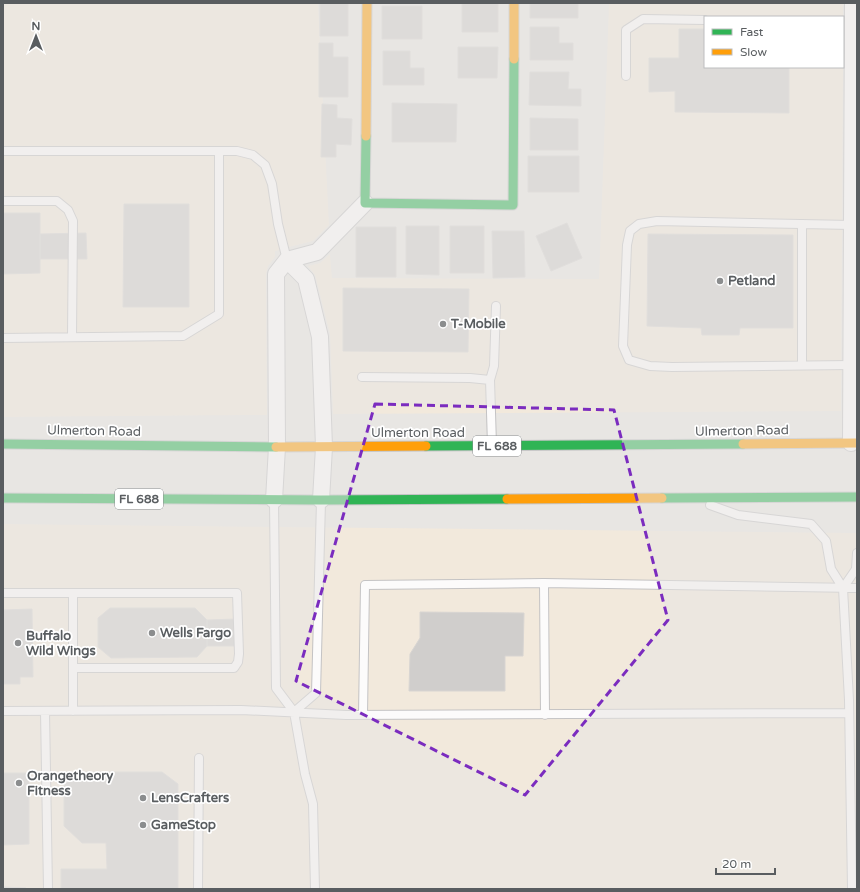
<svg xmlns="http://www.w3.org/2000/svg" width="860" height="892" font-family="'Varela Round',sans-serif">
	<rect width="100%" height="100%" fill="#e8e6e3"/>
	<!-- commercial -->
	<path fill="#f2e9dc" d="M 3,3 L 318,3 L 329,225 L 313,241 L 289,247 L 286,244 L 281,250 L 275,251 L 275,257 L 268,266 L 266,274 L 267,415 L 3,417 Z
		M 609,3 L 843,3 L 843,31 L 843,17 L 705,17 L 705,67 L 843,67 L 841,411 L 333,414 L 330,334 L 315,275 L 308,266 L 320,263 L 330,254 L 332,278 L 599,279 Z
		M 3,524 L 857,533 L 857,889 L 3,889 Z"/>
	<!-- building -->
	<path fill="#d0cecc" stroke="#d8d5d2" d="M 320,3 L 348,3 L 348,36 L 320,36 Z
		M 462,3 L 498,3 L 498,32 L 462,32 Z
		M 530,3 L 578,3 L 578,18 L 530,18 Z
		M 382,6 L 422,6 L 422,39 L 382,39 Z
		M 530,27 L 559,27 L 559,43 L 573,43 L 573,60 L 530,60 Z
		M 679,29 L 705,29 L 705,67 L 789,67 L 789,113 L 675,112 L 675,91 L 649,92 L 649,58 L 679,58 Z
		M 319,43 L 333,43 L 333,57 L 348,57 L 348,97 L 319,97 Z
		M 458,47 L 498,47 L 497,78 L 458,78 Z
		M 383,51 L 410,51 L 410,68 L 424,68 L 424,85 L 383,85 Z
		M 530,72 L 569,72 L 568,89 L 581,89 L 581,106 L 529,105 Z
		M 392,103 L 457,104 L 456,142 L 392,142 Z
		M 322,104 L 337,105 L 337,118 L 352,119 L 351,145 L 336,144 L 336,157 L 321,157 Z
		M 530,118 L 578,119 L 578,150 L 530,150 Z
		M 528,156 L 579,156 L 579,192 L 528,192 Z
		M 124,204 L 189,204 L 189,307 L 123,307 Z
		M 3,213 L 40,213 L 40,273 L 3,274 Z
		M 567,223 L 582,258 L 551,271 L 536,236 Z
		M 406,226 L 439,226 L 439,275 L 406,274 Z
		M 450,226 L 484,226 L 484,273 L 450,273 Z
		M 356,227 L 396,227 L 396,277 L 356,277 Z
		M 492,231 L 524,231 L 525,277 L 493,278 Z
		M 86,233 L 87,259 L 40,259 L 40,234 Z
		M 648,234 L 793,235 L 793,328 L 740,328 L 739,335 L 702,335 L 701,328 L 647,326 Z
		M 343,288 L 469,289 L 468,352 L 343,351 Z
		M 110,608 L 195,608 L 207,620 L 207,646 L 197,657 L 111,658 L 98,647 L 98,618 Z
		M 32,609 L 33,677 L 20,677 L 20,684 L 3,684 L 3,610 Z
		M 420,612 L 524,613 L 523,656 L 505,656 L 505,691 L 409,691 L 410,654 L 420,638 Z
		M 236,619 L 236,646 L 207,646 L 207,620 Z
		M 64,772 L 162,772 L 178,784 L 178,889 L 61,889 L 61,869 L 107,869 L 106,843 L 82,843 L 64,826 Z
		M 3,773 L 29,773 L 29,844 L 3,845 Z
		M 3,887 L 26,888 L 26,889 L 3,889 Z"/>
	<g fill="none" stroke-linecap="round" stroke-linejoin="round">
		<defs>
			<path id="lane" d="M 626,76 L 626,30 L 643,19 L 705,20
				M 3,151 L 237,151 L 253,155 L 265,165 L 272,184 L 278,224 L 287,260
				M 3,201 L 57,201 L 68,210 L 73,221 L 72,337
				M 802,224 L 802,365
				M 3,338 L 183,336 L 219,314 L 219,151
				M 851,365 L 672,367 L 650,366 L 629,360 L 623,346 L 627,245 L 630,231 L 639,224 L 657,221 L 852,225
				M 362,377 L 470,378 L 490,380
				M 492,445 L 490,380 L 494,366 L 496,306
				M 274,501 L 276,688 L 294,712 L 305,774 L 313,804 L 315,889
				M 710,505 L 738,515 L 811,524 L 826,541 L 831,569 L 843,588 L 849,700 L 852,889
				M 544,583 L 545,715
				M 843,588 L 856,569 L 857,553
				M 3,593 L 73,593
				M 3,711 L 241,710 L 346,715 L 849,713
				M 45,711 L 48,889
				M 73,711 L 73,593 L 237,593 L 239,654 L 238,662 L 234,668 L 73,668
				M 294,712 L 316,693 L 321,501
				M 363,715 L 365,585 L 544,583 L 857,588
				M 198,889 L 199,758"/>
			<path id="street" d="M 287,260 L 306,279 L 320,337 L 324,447 L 321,500
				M 851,443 L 853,3
				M 274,500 L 277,447 L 276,274 L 287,260 L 317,252 L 365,203"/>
			<path id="fast" d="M 366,136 L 365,203 L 513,205 L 514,59
				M 3,444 L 276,447
				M 426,446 L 743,444
				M 3,498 L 321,500 L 507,499
				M 662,498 L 857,497"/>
			<path id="slow" d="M 514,59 L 514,3
				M 366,136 L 367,3
				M 743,444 L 857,443
				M 276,447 L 426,446
				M 507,499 L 662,498"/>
		</defs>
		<!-- lane casing -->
		<use href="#lane" stroke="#c4c3c4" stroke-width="10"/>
		<!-- street casing -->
		<use href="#street" stroke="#c4c3c4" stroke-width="18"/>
		<!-- fast casing -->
		<use href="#fast" stroke="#c3c3c4" stroke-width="11"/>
		<!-- slow casing -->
		<use href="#slow" stroke="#c3c3c4" stroke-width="11"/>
		<!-- lane -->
		<use href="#lane" stroke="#fcfbfb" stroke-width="8"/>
		<!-- street -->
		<use href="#street" stroke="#fcfbfb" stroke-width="16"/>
		<!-- fast -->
		<use href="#fast" stroke="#30b455" stroke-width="9"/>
		<!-- slow -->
		<use href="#slow" stroke="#ff9f0a" stroke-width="9"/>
	</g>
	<!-- marked area -->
	<path d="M0 0H860V892H0ZM 375,404 L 614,410 L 668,620 L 525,795 L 296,681 Z" fill="#e8e6e3" fill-opacity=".55" fill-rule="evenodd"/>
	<path fill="none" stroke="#7b2cbf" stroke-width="3" stroke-dasharray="8 5" stroke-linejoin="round" d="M 375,404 L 614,410 L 668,620 L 525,795 L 296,681 Z"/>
	<!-- markers -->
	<g fill="#8b8d8e" stroke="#fff" stroke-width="1.5">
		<circle cx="720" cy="281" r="4"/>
		<circle cx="443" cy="324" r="4"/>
		<circle cx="152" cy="633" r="4"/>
		<circle cx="18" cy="643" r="4"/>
		<circle cx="19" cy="783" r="4"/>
		<circle cx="143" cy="798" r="4"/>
		<circle cx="143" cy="825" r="4"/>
	</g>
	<g text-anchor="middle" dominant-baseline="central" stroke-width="3.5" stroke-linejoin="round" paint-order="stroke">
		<!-- shield labels -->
		<g fill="#fff" stroke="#8b8e90" stroke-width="1">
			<rect x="473" y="436" width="48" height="20" rx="3"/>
			<rect x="115" y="489" width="48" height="20" rx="3"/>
		</g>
		<g font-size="12" font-weight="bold" fill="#595d60">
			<text x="497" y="446">FL 688</text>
			<text x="139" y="499">FL 688</text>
		</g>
		<!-- poi labels -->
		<g font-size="13" font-weight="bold" fill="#595d60" stroke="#fff" text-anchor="start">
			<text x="728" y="281">Petland</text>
			<text x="451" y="324">T-Mobile</text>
			<text x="160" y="633">Wells Fargo</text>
			<text x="26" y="636">Buffalo<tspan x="26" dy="15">Wild Wings</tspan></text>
			<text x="27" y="776">Orangetheory<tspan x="27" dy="15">Fitness</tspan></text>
			<text x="151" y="798">LensCrafters</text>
			<text x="151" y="825">GameStop</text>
		</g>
		<!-- street labels -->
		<g font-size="13" fill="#595d60" stroke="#fff">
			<text transform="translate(94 431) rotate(1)">Ulmerton Road</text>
			<text transform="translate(742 431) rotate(-1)">Ulmerton Road</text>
			<text x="418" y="433">Ulmerton Road</text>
		</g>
	</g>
	<!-- border -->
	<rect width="860" height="892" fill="none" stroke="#595d60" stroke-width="8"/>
	<!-- legend -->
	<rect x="704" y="16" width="140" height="52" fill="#ffffff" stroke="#bdbebf"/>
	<rect x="712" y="29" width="20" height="6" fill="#30b455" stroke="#bdbebf"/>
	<text x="740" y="36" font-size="12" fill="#595d60">Fast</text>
	<rect x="712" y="49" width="20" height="6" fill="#ff9f0a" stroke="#bdbebf"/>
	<text x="740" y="56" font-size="12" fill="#595d60">Slow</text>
	<!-- north arrow -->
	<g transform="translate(36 36)" stroke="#ffffff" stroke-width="3" paint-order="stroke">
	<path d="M0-3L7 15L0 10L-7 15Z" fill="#595d60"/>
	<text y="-6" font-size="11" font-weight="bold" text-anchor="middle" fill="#595d60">N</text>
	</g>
	<!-- scale -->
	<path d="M716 868v6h59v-6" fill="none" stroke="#595d60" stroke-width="2"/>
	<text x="722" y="868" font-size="12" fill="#595d60" stroke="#ffffff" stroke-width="3" paint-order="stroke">20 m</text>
</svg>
